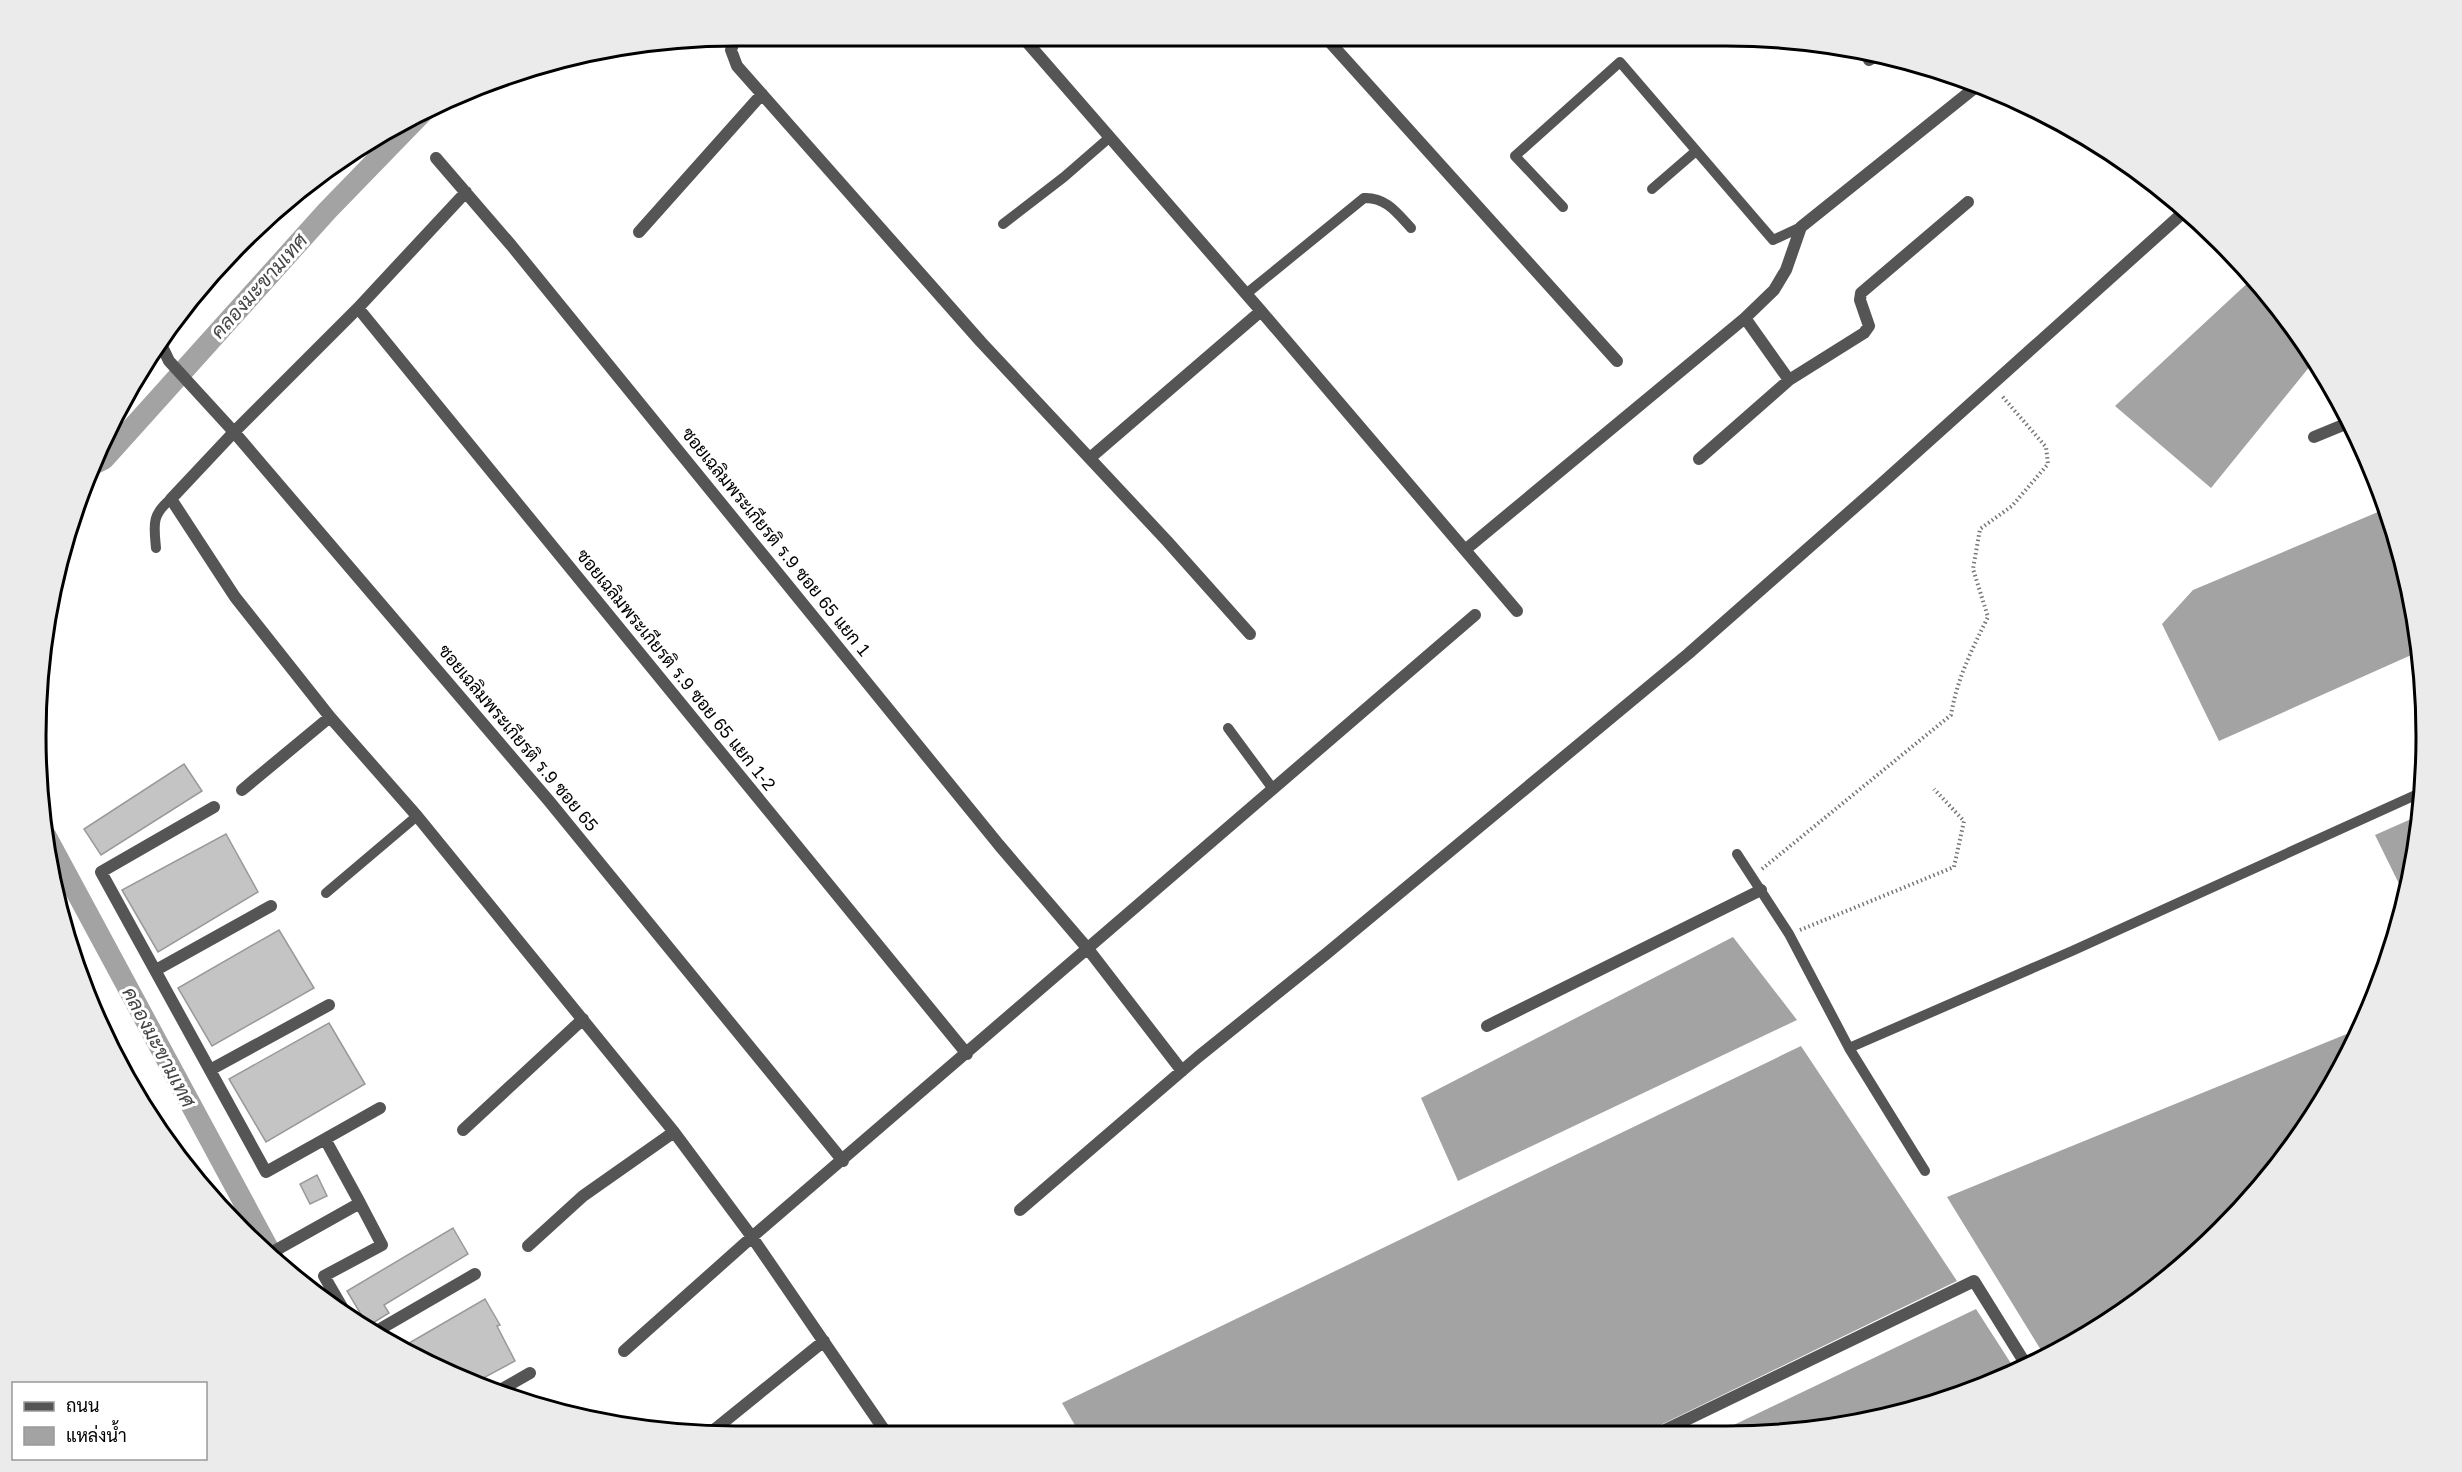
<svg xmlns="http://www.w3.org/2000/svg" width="2462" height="1472" font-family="Arial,Sarabun,sans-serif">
	<rect width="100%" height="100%" fill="#fff"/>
	<!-- water -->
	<path fill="#a3a3a3" d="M 2252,279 L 2308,347 L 2315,360 L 2211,488 L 2115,406 Z
		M 2385,509 L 2413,600 L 2418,652 L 2219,741 L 2162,624 L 2193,590 Z
		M 2418,816 L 2412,873 L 2405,896 L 2375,835 Z
		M 1733,937 L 1797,1020 L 1458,1181 L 1421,1098 Z
		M 2359,1029 L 2308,1125 L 2188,1262 L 2076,1342 L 2044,1355 L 1947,1197 Z
		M 1801,1046 L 1957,1281 L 1642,1434 L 1080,1434 L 1062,1403 Z
		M 1976,1309 L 2014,1368 L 1907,1412 L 1772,1434 L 1715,1434 Z"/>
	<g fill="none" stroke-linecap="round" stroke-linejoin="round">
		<!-- canal -->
		<path stroke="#a3a3a3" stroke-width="21" d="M 92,465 L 104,459 L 327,211 L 427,108
			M 46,836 L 273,1257"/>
	</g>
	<!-- building -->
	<path fill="#c4c4c4" stroke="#999" stroke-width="1.5" d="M 184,764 L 202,791 L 101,855 L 84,829 Z
		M 226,834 L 258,892 L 158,952 L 122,890 Z
		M 279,930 L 314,988 L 212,1046 L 178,988 Z
		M 329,1023 L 365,1084 L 266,1142 L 229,1079 Z
		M 317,1175 L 327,1196 L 310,1204 L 300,1184 Z
		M 453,1228 L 468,1254 L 384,1305 L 389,1313 L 368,1326 L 347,1291 Z
		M 485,1299 L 500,1325 L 497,1326 L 515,1361 L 476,1382 L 404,1346 Z"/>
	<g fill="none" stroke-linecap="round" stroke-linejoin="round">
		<!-- path -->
		<path stroke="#777" stroke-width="4" stroke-dasharray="1.5 3" stroke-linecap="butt" d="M 1762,869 L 1951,715 C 1957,679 1972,649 1988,617 L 1973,569 L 1980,529 L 2012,506 L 2048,464 L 2046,447 L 2002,396
			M 1800,930 L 1954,867 L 1964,821 L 1934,789"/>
		<!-- service -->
		<path stroke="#555" stroke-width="10" d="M 1652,189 L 1696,151
			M 1563,207 L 1515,156 L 1620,62 L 1773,240 L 1801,227
			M 1003,224 L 1064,177 L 1110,137
			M 1246,294 L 1364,198 C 1386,197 1397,213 1411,228
			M 156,548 C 154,525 151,515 171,499
			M 1228,728 L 1273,789
			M 1737,854 L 1789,934 L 1849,1048 L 1925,1171
			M 326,893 L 417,816
			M 1849,1048 L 2072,951 L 2420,793"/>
		<!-- minor -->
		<path stroke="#555" stroke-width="12" d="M 1327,39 L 1617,361
			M 1026,41 L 1261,311 L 1517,611
			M 734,42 L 731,50 L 737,66 L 981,342 L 1167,541 L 1250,634
			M 1869,60 L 1872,58
			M 436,158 L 511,245 L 999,845 L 1088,949 L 1182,1071
			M 466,192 L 358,308 L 234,432 L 171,499 L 235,597 L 330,717 L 417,816 L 674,1132 L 752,1237 L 887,1434
			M 639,232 L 762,94
			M 358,308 L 967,1054
			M 1745,318 L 1789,380
			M 160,342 L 169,361 L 234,432 L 549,801 L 843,1161
			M 2314,437 L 2348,423
			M 1090,458 L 1261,311
			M 1699,459 L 1789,380 L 1864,333 L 1869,326 L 1860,300 L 1861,293 L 1968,202
			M 1465,550 L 1745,318 L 1774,290 L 1786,270 L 1801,227 L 1977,86
			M 242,790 L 330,717
			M 214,807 L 101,872 L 266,1172 L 325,1139 L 360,1203 L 269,1254
			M 156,970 L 271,906
			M 1487,1026 L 1761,890
			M 210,1070 L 329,1005
			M 463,1130 L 583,1019
			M 325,1139 L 380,1108
			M 1020,1210 L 1198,1057 L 1326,954 L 1688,654 L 1880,485 L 2185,211
			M 528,1246 L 583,1196 L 674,1132
			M 349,1319 L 324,1276 L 382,1245 L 360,1203
			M 375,1332 L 475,1274
			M 624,1351 L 752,1237 L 1475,615
			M 497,1392 L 530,1373
			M 709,1434 L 824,1341
			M 1657,1434 L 1974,1281 L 2025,1363"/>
	</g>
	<g text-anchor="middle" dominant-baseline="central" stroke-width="6" stroke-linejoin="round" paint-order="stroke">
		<!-- street labels -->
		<g font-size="18" fill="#000" stroke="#fff">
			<text transform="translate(776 542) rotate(51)">ซอยเฉลิมพระเกียรติ ร.9 ซอย 65 แยก 1</text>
			<text transform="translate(676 670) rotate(51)">ซอยเฉลิมพระเกียรติ ร.9 ซอย 65 แยก 1-2</text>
			<text transform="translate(518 738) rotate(50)">ซอยเฉลิมพระเกียรติ ร.9 ซอย 65</text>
		</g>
		<!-- water labels -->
		<g font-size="20" font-style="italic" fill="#444" stroke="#fff">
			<text transform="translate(259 286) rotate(-48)">คลองมะขามเทศ</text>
			<text transform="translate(159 1047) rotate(62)">คลองมะขามเทศ</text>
		</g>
	</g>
	<!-- crop -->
	<path d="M0 0H2462V1472H0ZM736 46H1726A690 690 0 0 1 2416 736V736A690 690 0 0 1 1726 1426H736A690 690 0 0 1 46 736V736A690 690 0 0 1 736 46Z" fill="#ebebeb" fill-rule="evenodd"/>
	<path fill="none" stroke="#000" stroke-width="3" d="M736 46H1726A690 690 0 0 1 2416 736V736A690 690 0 0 1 1726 1426H736A690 690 0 0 1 46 736V736A690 690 0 0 1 736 46Z"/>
	<!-- legend -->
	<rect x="12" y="1382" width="195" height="78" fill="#ffffff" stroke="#999999" stroke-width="1.5"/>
	<rect x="24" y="1402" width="30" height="9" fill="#555555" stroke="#999999" stroke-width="1.5"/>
	<text x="66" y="1412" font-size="18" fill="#000000">ถนน</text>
	<rect x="24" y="1427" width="30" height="18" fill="#a3a3a3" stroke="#999999" stroke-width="1.5"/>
	<text x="66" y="1442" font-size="18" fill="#000000">แหล่งน้ำ</text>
</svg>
